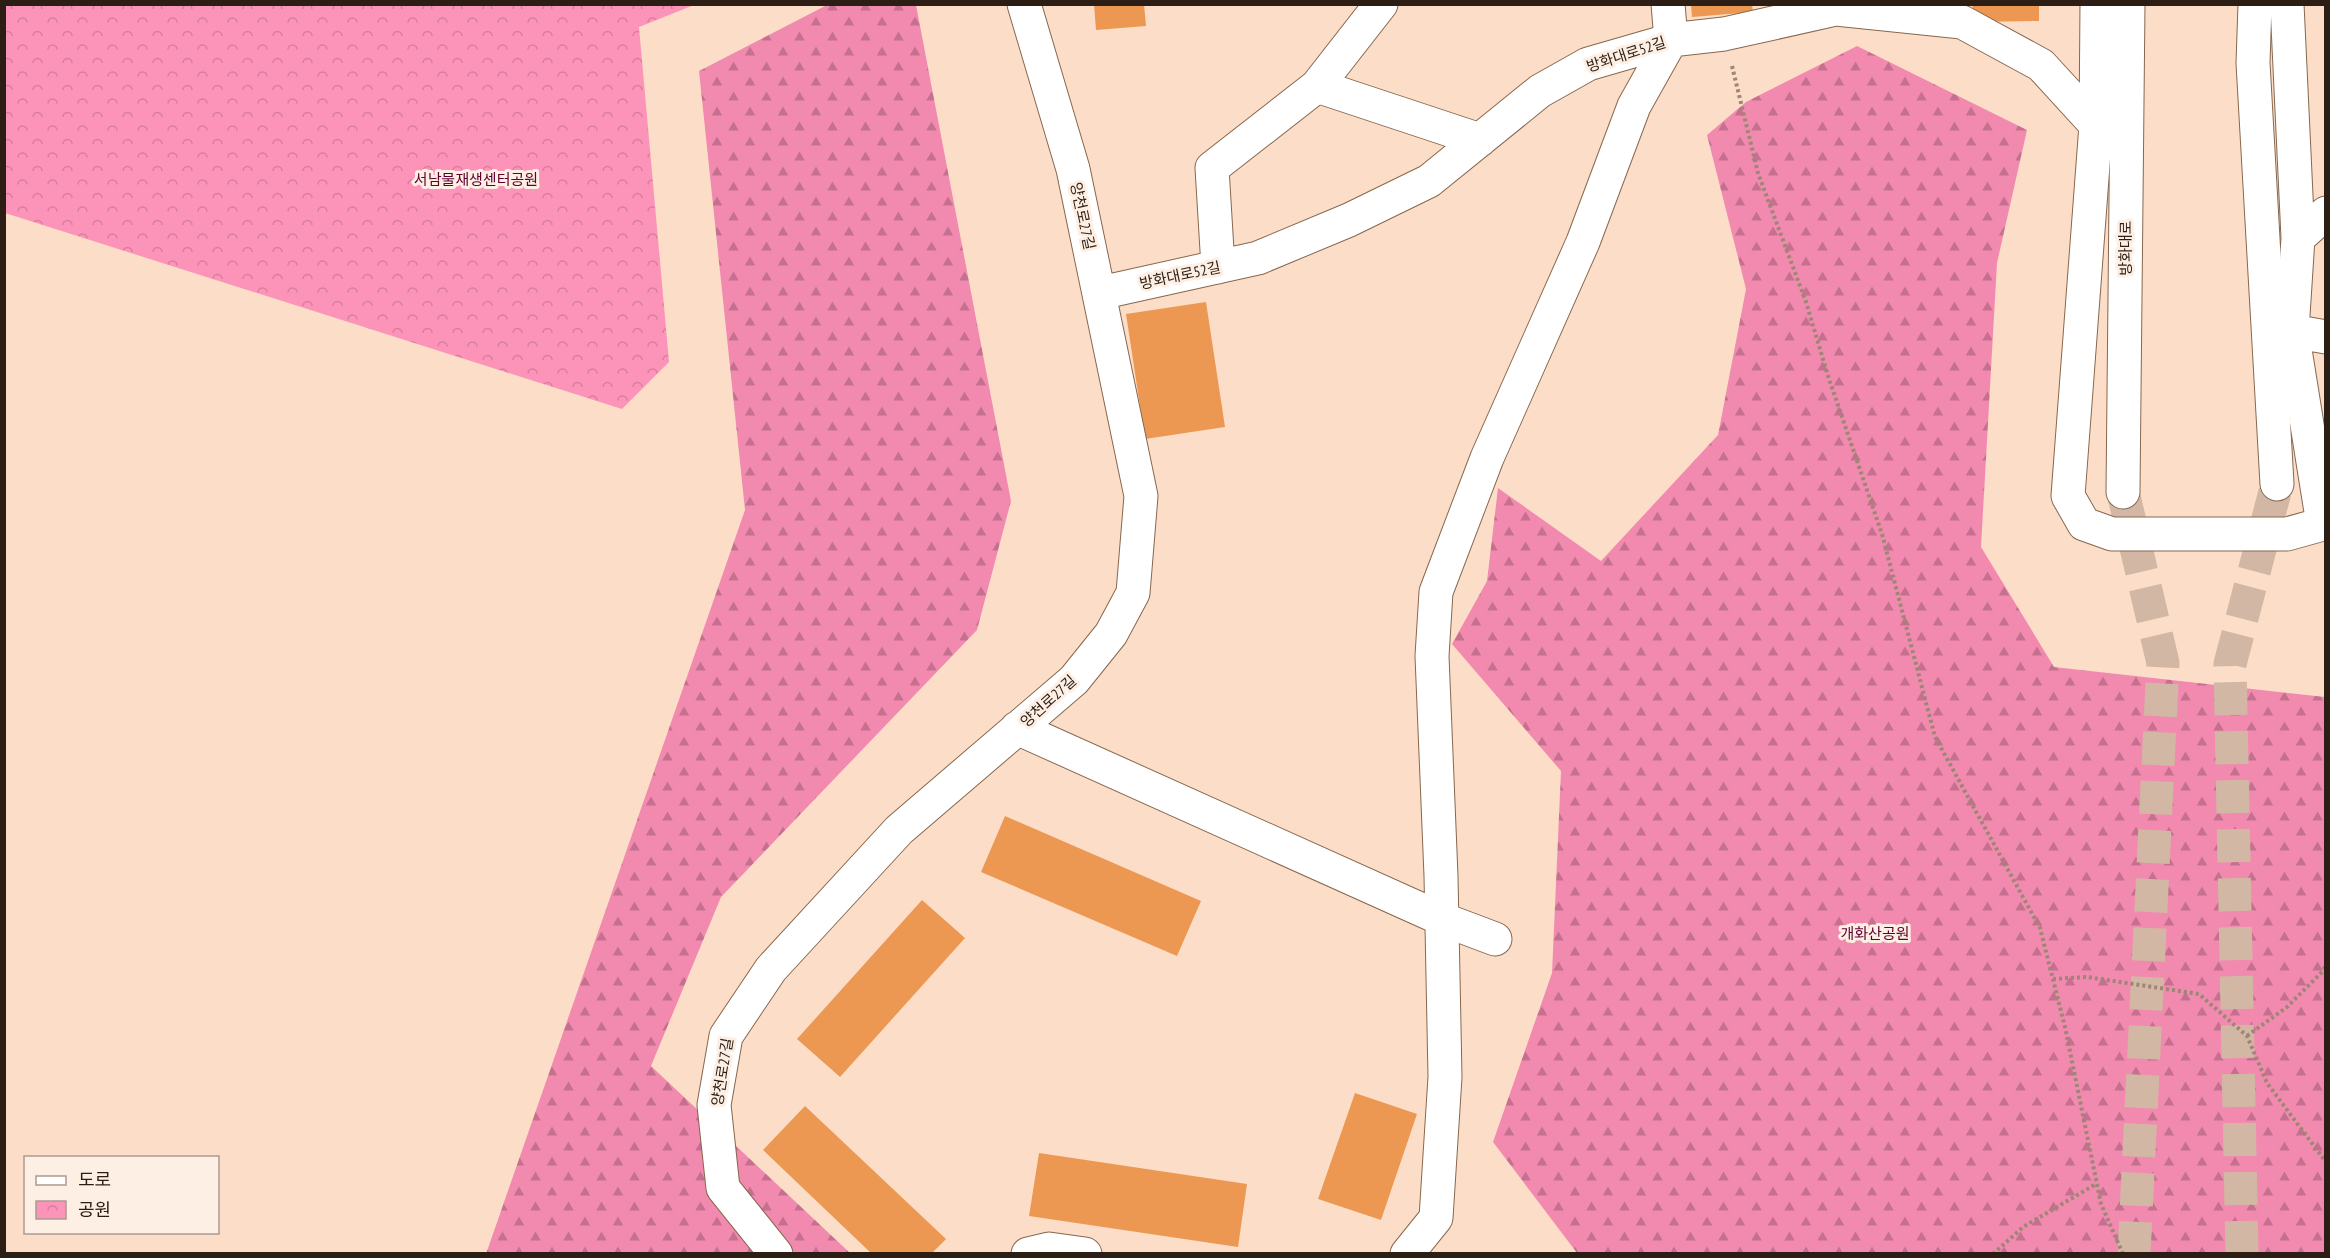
<svg xmlns="http://www.w3.org/2000/svg" width="2330" height="1258" font-family="'PT Sans Narrow','Noto Sans KR',sans-serif">
	<defs>
		<pattern id="forest-firs" width="22" height="20" patternUnits="userSpaceOnUse" patternTransform="scale(1.5)"><rect width="22" height="20" fill="#f28ab0"/><path d="M5 1l3.5 6h-7zM16 11l3.5 6h-7z" fill="#c4708e"/></pattern>
		<pattern id="park-crowns" width="20" height="18" patternUnits="userSpaceOnUse" patternTransform="scale(1.5)"><rect width="20" height="18" fill="#fc93b8"/><path d="M2 6a3 3 0 1 1 6 0M12 15a3 3 0 1 1 6 0" fill="none" stroke="#d87e9d"/></pattern>
	</defs>
	<rect width="100%" height="100%" fill="#fcdec8"/>
	<!-- forest -->
	<path fill="url(#forest-firs)" d="M 827,5 L 916,5 L 1011,501 L 977,630 L 721,897 L 651,1066 L 850,1253 L 486,1254 L 745,510 L 699,71 Z
		M 1857,46 L 2027,130 L 1997,263 L 1981,547 L 2054,667 L 2325,697 L 2325,1253 L 1577,1253 L 1493,1142 L 1552,973 L 1561,771 L 1452,644 L 1487,581 L 1498,488 L 1601,561 L 1718,435 L 1746,289 L 1707,135 L 1746,102 Z"/>
	<!-- park -->
	<path fill="url(#park-crowns)" d="M 5,4 L 694,5 L 639,27 L 669,362 L 622,409 L 5,213 Z"/>
	<!-- building -->
	<path fill="#ec9853" d="M 1094,4 L 1144,4 L 1146,26 L 1096,30 Z
		M 1691,4 L 1752,4 L 1753,12 L 1692,17 Z
		M 1972,4 L 2039,4 L 2039,21 L 1975,22 Z
		M 1206,302 L 1225,427 L 1145,439 L 1126,314 Z
		M 1005,816 L 1201,901 L 1177,956 L 981,872 Z
		M 922,900 L 965,938 L 840,1077 L 797,1039 Z
		M 1355,1093 L 1417,1114 L 1381,1220 L 1318,1199 Z
		M 805,1106 L 946,1239 L 931,1254 L 872,1254 L 763,1150 Z
		M 1039,1153 L 1247,1184 L 1238,1247 L 1029,1216 Z"/>
	<g fill="none" stroke-linecap="round" stroke-linejoin="round">
		<!-- highway-tunnel -->
		<path stroke="#d2b8a4" stroke-width="33" stroke-dasharray="33 16" stroke-linecap="butt" d="M 2123,492 L 2163,663 L 2134,1254
			M 2242,1254 L 2230,664 L 2277,484"/>
		<defs>
			<path id="minor" d="M 2097,4 L 2096,125 L 2068,496 L 2084,524 L 2112,534 L 2287,534 L 2323,524 L 2292,331 L 2298,238 L 2287,4
				M 1317,86 L 1480,140
				M 2298,238 L 2326,213
				M 1218,267 L 1212,168 L 1317,86 L 1381,4
				M 1100,293 L 1258,258 L 1349,220 L 1429,181 L 1540,91 L 1588,64 L 1671,40 L 1724,34 L 1836,9 L 1962,22 L 2041,65 L 2096,125
				M 2292,331 L 2326,337
				M 1017,728 L 1442,919 L 1495,939
				M 776,1254 L 723,1188 L 714,1105 L 726,1036 L 771,969 L 899,830 L 1074,680 L 1111,634 L 1133,593 L 1141,496 L 1073,169 L 1024,4
				M 1028,1254 L 1049,1249 L 1085,1254
				M 1407,1254 L 1436,1218 L 1445,1077 L 1441,876 L 1432,656 L 1436,592 L 1487,458 L 1583,242 L 1634,106 L 1671,40 L 1668,4"/>
			<path id="major" d="M 2255,4 L 2253,63 L 2277,484
				M 2123,492 L 2128,4"/>
		</defs>
		<!-- minor casing -->
		<use href="#minor" stroke="#87674e" stroke-width="35"/>
		<!-- major casing -->
		<use href="#major" stroke="#87674e" stroke-width="35"/>
		<!-- path -->
		<path stroke="#9d8676" stroke-width="4" stroke-dasharray="3 3" stroke-linecap="butt" d="M 1732,66 L 1758,173 L 1806,302 L 1828,376 L 1882,534 L 1935,737 L 2040,928 L 2065,1027 L 2101,1204 L 2123,1254
			M 2053,979 L 2087,977 L 2199,994 L 2247,1036 L 2267,1083 L 2326,1162
			M 2247,1036 L 2287,1007 L 2322,972 L 2326,965
			M 1993,1254 L 2023,1227 L 2096,1184"/>
		<!-- minor -->
		<use href="#minor" stroke="#fff" stroke-width="33"/>
		<!-- major -->
		<use href="#major" stroke="#fff" stroke-width="33"/>
	</g>
	<g text-anchor="middle" dominant-baseline="central" stroke-width="6" stroke-linejoin="round" paint-order="stroke">
		<!-- street labels -->
		<g font-size="15" fill="#2c1e14" stroke="#feefe4">
			<text transform="translate(1626 54) rotate(-18)">방화대로52길</text>
			<text transform="translate(1083 216) rotate(78)">양천로27길</text>
			<text transform="translate(2125 248) rotate(-90)">방화대로</text>
			<text transform="translate(1180 275) rotate(-12)">방화대로52길</text>
			<text transform="translate(1048 701) rotate(-42)">양천로27길</text>
			<text transform="translate(722 1072) rotate(-81)">양천로27길</text>
		</g>
		<!-- park labels -->
		<g font-size="15" fill="#5f0031" stroke="#feefe4">
			<text x="476" y="179">서남물재생센터공원</text>
			<text x="1875" y="933">개화산공원</text>
		</g>
	</g>
	<!-- border -->
	<rect width="2330" height="1258" fill="none" stroke="#2c1e14" stroke-width="12"/>
	<!-- legend -->
	<rect x="24" y="1156" width="195" height="78" fill="#feefe4" stroke="#aa9b91" stroke-width="1.5"/>
	<rect x="36" y="1176" width="30" height="9" fill="#ffffff" stroke="#aa9b91" stroke-width="1.5"/>
	<text x="78" y="1186" font-size="18" fill="#2c1e14">도로</text>
	<rect x="36" y="1201" width="30" height="18" fill="url(#park-crowns)" stroke="#aa9b91" stroke-width="1.5"/>
	<text x="78" y="1216" font-size="18" fill="#2c1e14">공원</text>
</svg>
